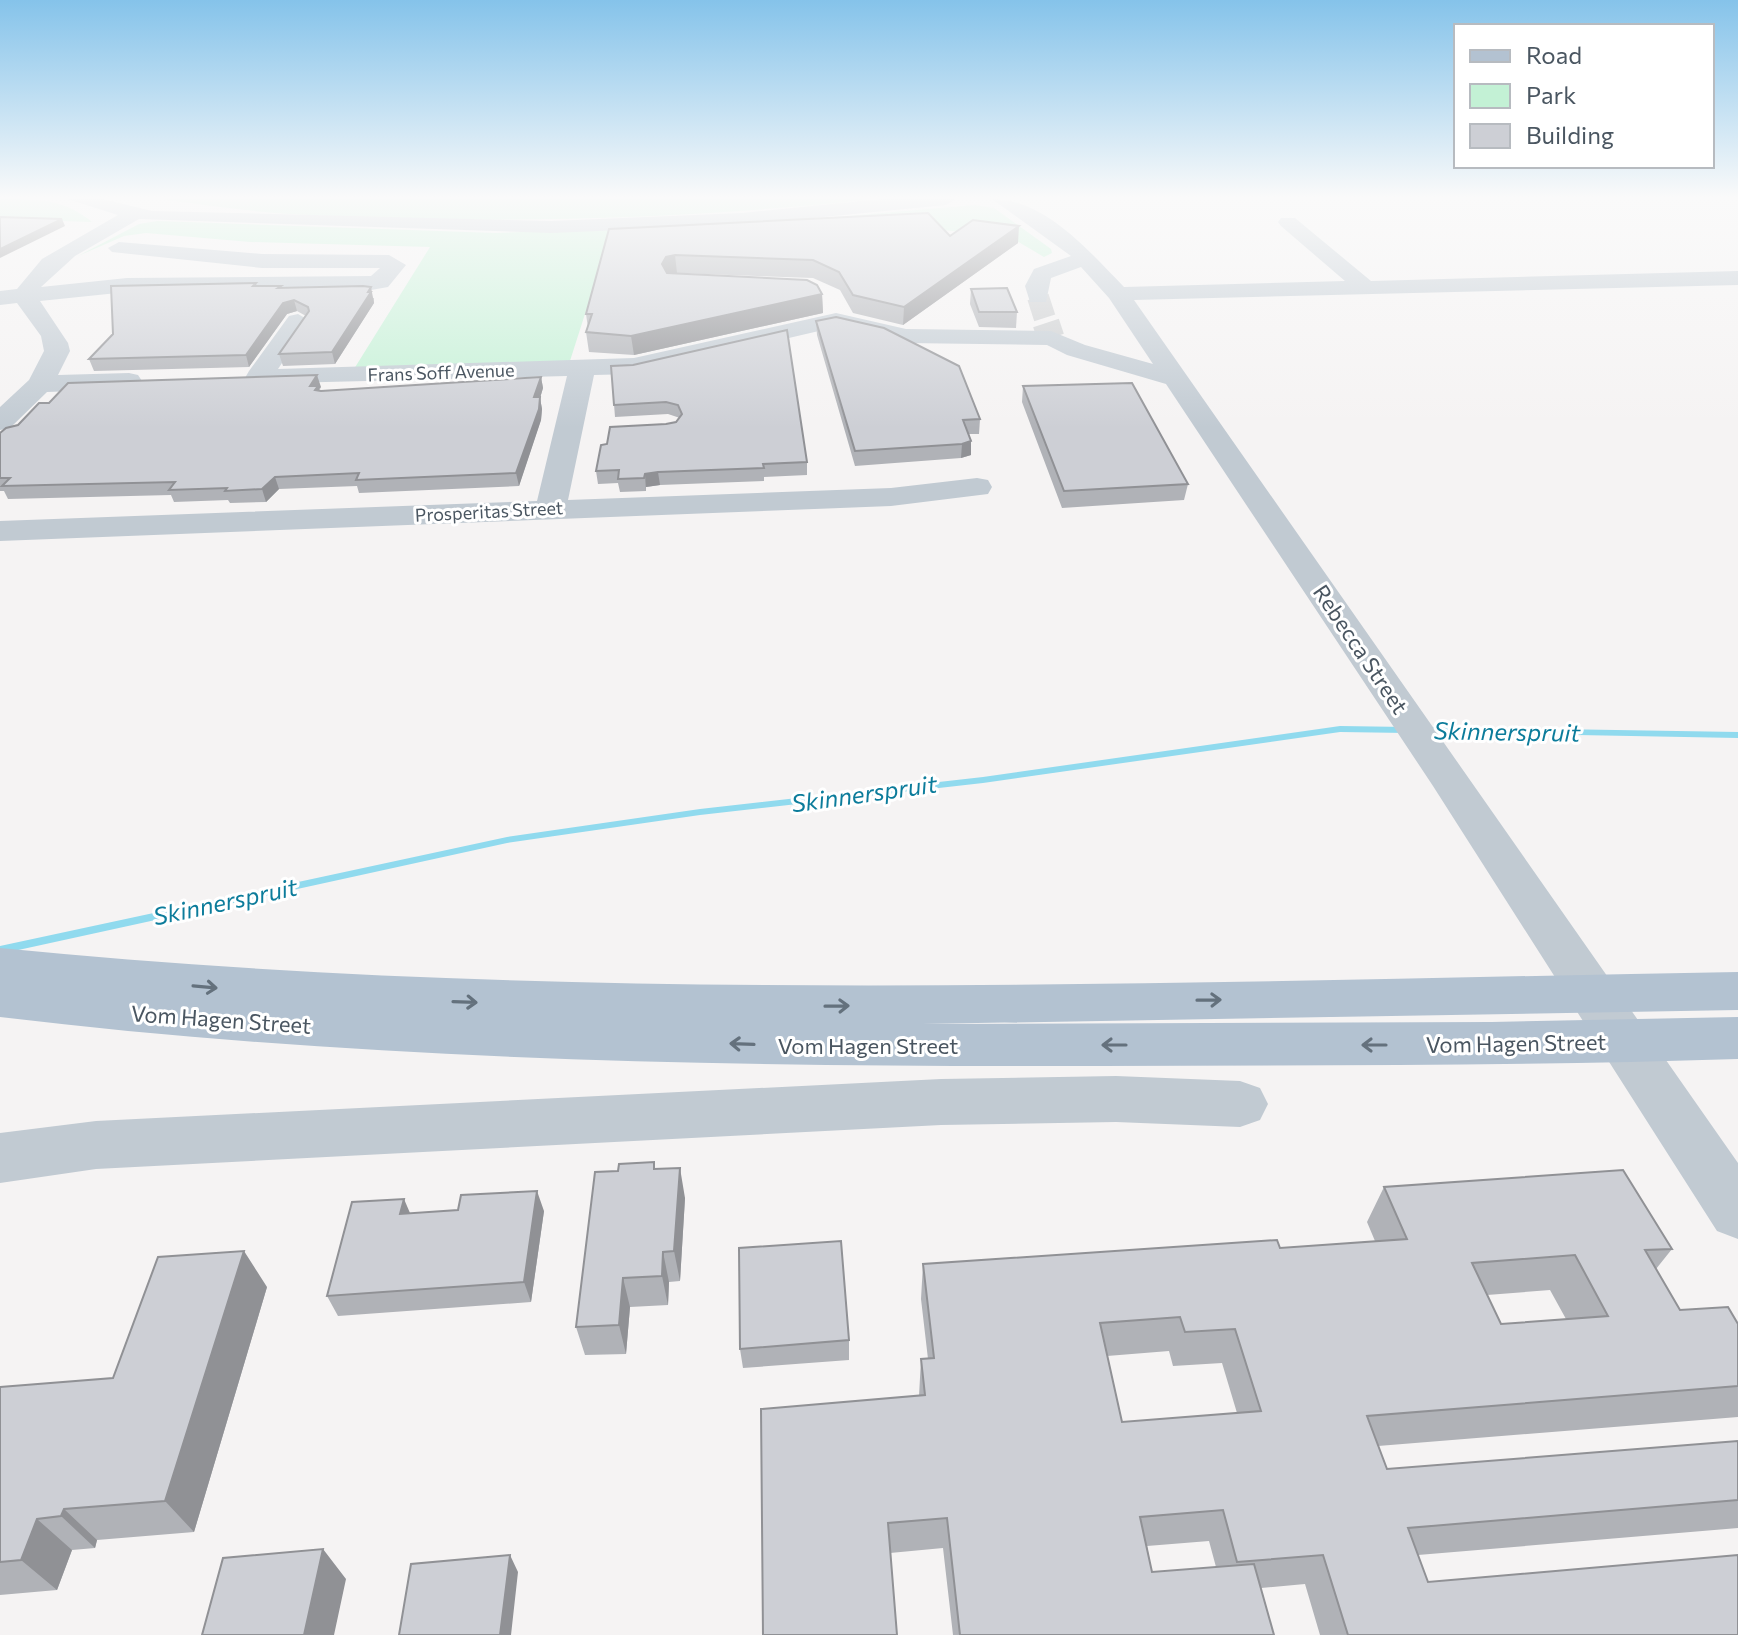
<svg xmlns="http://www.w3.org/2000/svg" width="1738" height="1635" font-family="Commissioner,sans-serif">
	<rect width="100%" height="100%" fill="#f5f3f3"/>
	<!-- green -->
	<path fill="#c3f1d5" d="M 0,199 C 36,199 63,198 92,222 L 0,219 Z
		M 161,199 L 872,199 C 686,220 476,225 289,214 C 246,211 198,204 161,199 Z
		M 975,205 L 994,208 L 1051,249 L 1052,253 L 1044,257 L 1010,237 L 914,227 L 607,245 L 569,364 L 354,369 L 430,247 L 250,242 L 146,233 L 124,236 L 78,256 L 139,224 L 157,221 L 495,233 L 766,223 Z"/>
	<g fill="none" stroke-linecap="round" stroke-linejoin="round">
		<!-- stream -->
		<path fill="#90daee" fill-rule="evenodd" d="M 1340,726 L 1407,727 L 1412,730 L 1407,733 L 1340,732 L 983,783 L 700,815 L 507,843 L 0,954 L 0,946 L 507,837 L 700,809 L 983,777 Z
			M 1423,727 L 1738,732 L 1738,738 L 1420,732 L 1418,730 L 1420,728 Z"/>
		<!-- minor-tunnel-far1 -->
		<path stroke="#caccce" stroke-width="22" stroke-dasharray="22 11" stroke-linecap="butt" d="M 1038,297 L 1047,325"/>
		<!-- minor-tunnel -->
		<path stroke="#caccce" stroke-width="27" stroke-dasharray="27 14" stroke-linecap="butt" d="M 1046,323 L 1051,338"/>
		<!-- minor -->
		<path fill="#c1cad2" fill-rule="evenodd" d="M 67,199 L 103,199 L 152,211 L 551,221 L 742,213 L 882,199 L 955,199 L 946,205 L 742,225 L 551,233 L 139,219 L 75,256 L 41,287 L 127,278 L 371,276 L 380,268 L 262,268 L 112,252 L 108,248 L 119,242 L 262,254 L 389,255 L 406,265 L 388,287 L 371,290 L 127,292 L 40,301 L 68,343 L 70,351 L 58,375 L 129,373 L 138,375 L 142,381 L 138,387 L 129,389 L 47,392 L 10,428 L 0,430 L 0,407 L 29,380 L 44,351 L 41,336 L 17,303 L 0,305 L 0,291 L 17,289 L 42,259 L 118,215 Z
			M 992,199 C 1045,199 1089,251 1124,287 L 1345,281 L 1281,226 L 1278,222 L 1281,218 L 1295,218 L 1371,281 L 1738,271 L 1738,285 L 1134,300 L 1738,1163 L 1738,1239 L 1717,1231 L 1433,786 L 1166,384 L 1067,355 L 1047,345 L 906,343 L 836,327 L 634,374 L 594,375 L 568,500 L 891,488 L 977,478 L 988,480 L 992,487 L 988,494 L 891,506 L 0,541 L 0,521 L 537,501 L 567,376 L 249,384 L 245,378 L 249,371 L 289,316 L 298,314 L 310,321 L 278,369 L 634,358 L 836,313 L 906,329 L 1051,331 L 1085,345 L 1153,364 L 1109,298 L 1081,267 L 1051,278 L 1046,302 L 1030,302 L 1025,286 L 1034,269 L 1071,256 Z
			M 1116,1076 L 1240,1081 L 1260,1088 L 1268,1104 L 1260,1120 L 1240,1127 L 1116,1122 L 941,1125 L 96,1169 L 0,1183 L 0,1133 L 96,1121 L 941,1079 Z"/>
		<!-- major -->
		<path fill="#b3c2d1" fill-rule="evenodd" d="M 0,948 C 578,1006 1159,982 1738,972 L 1738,1010 L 922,1024 L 1492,1022 L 1738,1017 L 1738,1059 C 1525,1066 1313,1065 1100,1066 C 732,1067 366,1061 0,1017 Z"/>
	</g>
	<!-- wall -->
	<path fill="#b0b2b7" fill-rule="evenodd" d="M 609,229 L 950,236 L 1018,243 L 903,325 L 853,313 L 840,290 L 813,278 L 677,273 L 822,294 L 823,313 L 634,355 L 589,352 L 586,332 L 588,328 L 586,314 Z
		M 256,283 L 257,286 L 374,298 L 374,303 L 335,364 L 283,366 L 279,354 L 306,316 L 297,311 L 287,314 L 249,367 L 94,371 L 89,359 Z
		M 971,289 L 1017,312 L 1016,328 L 979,327 L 970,304 Z
		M 816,321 L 980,419 L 979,434 L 969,434 L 971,441 L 971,455 L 961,458 L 855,466 L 817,335 Z
		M 611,366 L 807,462 L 807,475 L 764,477 L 764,481 L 660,485 L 646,487 L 646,491 L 620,492 L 618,483 L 598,484 L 596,471 L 607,444 L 666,424 L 676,422 L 680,418 L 668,414 L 615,417 Z
		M 541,377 L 543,388 L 540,398 L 542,409 L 541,420 L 519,486 L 359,493 L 357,486 L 279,489 L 266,502 L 230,503 L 228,500 L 174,502 L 171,495 L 8,499 L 4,491 L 0,491 L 0,433 L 321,387 L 319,391 Z
		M 1023,386 L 1188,484 L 1184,500 L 1062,508 L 1022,402 Z
		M 656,1169 L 685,1198 L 680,1281 L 669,1282 L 668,1305 L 630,1307 L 626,1354 L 585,1355 L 576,1327 Z
		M 1384,1187 L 1672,1249 L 1656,1269 L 1680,1310 L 1738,1324 L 1738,1417 L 1378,1446 L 1387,1469 L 1738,1441 L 1738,1528 L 1418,1555 L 1428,1582 L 1738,1635 L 1320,1635 L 1305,1584 L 1261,1588 L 1274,1635 L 953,1635 L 943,1548 L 890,1553 L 763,1635 L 919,1396 L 921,1359 L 928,1359 L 921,1299 L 923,1264 L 1280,1248 L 1375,1241 L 1367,1222 ZM 1550,1290 L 1566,1319 L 1501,1324 L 1487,1295 ZM 1169,1351 L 1173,1366 L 1222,1363 L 1237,1413 L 1122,1422 L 1107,1356 ZM 1209,1541 L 1216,1567 L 1152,1572 L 1147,1546 Z
		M 458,1210 L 544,1211 L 531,1302 L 338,1316 L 327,1296 L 410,1214 Z
		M 267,1287 L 194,1532 L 97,1540 L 95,1548 L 72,1550 L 57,1590 L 0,1595 L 0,1387 L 113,1378 Z
		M 849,1340 L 849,1360 L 743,1368 L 740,1349 Z"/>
	<!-- shaded-wall -->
	<path fill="#909195" d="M 62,219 L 65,226 L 0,258 L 0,249 Z
		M 1019,226 L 1018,243 L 903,325 L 904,307 Z
		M 675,255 L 677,273 L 668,275 L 662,264 L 666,257 Z
		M 371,287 L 374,303 L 335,364 L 332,352 Z
		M 822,294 L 823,313 L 634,355 L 631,336 Z
		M 294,300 L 297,311 L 287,314 L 249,367 L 246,355 L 283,303 Z
		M 317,375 L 321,387 L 319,389 L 321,397 L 310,386 Z
		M 541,377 L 543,388 L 540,398 L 542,409 L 541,420 L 519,486 L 516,473 L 534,397 Z
		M 971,441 L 971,455 L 961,458 L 962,444 Z
		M 658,472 L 660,485 L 646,487 L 646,491 L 645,474 Z
		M 275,477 L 279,489 L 266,502 L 262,489 Z
		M 680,1168 L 685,1198 L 680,1281 L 674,1251 Z
		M 537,1191 L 544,1211 L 531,1302 L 524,1282 Z
		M 404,1199 L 413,1220 L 400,1214 Z
		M 244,1251 L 267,1287 L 194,1532 L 165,1501 Z
		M 663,1252 L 669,1282 L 668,1305 L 662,1276 Z
		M 623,1278 L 630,1307 L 626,1354 L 619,1325 Z
		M 64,1509 L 97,1540 L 95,1548 L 61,1516 Z
		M 37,1519 L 72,1550 L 57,1590 L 21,1560 Z
		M 323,1549 L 346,1579 L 334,1635 L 304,1635 Z
		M 510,1555 L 518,1572 L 511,1635 L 500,1635 Z"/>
	<!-- building -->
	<path fill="#cdcfd5" stroke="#909195" stroke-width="2" fill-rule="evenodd" d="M 928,213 L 950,236 L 973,220 L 1019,226 L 904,307 L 853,295 L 839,272 L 813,260 L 675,255 L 666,257 L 662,264 L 667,273 L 807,280 L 817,285 L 822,294 L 631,336 L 586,332 L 592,314 L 586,314 L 609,229 Z
		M 0,217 L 62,219 L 0,249 Z
		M 256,283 L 253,286 L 281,286 L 278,288 L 363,286 L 371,287 L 368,292 L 371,292 L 332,352 L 279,354 L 309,311 L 308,307 L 294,300 L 283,303 L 246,355 L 89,359 L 113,334 L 111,286 Z
		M 1007,288 L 1017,312 L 979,312 L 971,289 Z
		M 836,317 L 884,328 L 959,366 L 980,419 L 963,420 L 971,441 L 962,444 L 855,451 L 816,321 Z
		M 787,330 L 807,462 L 763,464 L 764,468 L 658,472 L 645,474 L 644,478 L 618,479 L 619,470 L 596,471 L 601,445 L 607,444 L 610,427 L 666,424 L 676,422 L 682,414 L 678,405 L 666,402 L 614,405 L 611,366 L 633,365 Z
		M 317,375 L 310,386 L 318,386 L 315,390 L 321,391 L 541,377 L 534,397 L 540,397 L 539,409 L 516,473 L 356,480 L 359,473 L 275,477 L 262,489 L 225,491 L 227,488 L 169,490 L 175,482 L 2,486 L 10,478 L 0,478 L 0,433 L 6,428 L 18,425 L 39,403 L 49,403 L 68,383 Z
		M 1132,383 L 1188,484 L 1064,491 L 1023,386 Z
		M 654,1162 L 654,1169 L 680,1168 L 674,1251 L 663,1252 L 662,1276 L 623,1278 L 619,1325 L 576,1327 L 595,1172 L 618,1171 L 619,1164 Z
		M 1623,1170 L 1672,1249 L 1645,1250 L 1680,1310 L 1728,1307 L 1738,1324 L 1738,1386 L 1367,1416 L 1387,1469 L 1738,1441 L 1738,1500 L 1408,1528 L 1428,1582 L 1738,1555 L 1738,1635 L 1348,1635 L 1323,1555 L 1237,1562 L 1223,1510 L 1140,1517 L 1152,1572 L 1254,1564 L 1274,1635 L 960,1635 L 947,1518 L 888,1523 L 897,1635 L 763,1635 L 761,1409 L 925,1395 L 921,1359 L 934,1358 L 923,1264 L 1277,1240 L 1280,1248 L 1407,1239 L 1384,1187 ZM 1575,1255 L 1608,1316 L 1501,1324 L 1472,1263 ZM 1180,1317 L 1185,1332 L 1235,1329 L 1261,1411 L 1122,1422 L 1100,1323 Z
		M 537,1191 L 524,1282 L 327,1296 L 352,1202 L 404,1199 L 400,1214 L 458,1210 L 461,1195 Z
		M 841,1241 L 849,1340 L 740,1349 L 739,1248 Z
		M 244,1251 L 165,1501 L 64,1509 L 61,1516 L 37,1519 L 21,1560 L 0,1562 L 0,1387 L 113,1378 L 158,1257 Z
		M 323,1549 L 304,1635 L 202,1635 L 223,1558 Z
		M 510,1555 L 500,1635 L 399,1635 L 411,1564 Z"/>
	<!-- one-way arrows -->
	<defs><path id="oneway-shaft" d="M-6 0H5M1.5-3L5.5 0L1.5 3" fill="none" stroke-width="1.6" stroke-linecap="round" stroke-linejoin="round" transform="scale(2)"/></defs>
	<g stroke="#64717d">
		<use href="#oneway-shaft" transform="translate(205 987) rotate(5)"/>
		<use href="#oneway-shaft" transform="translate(1209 1000) rotate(-1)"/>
		<use href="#oneway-shaft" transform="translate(465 1002) rotate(2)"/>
		<use href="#oneway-shaft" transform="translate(837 1006) rotate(-1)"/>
		<use href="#oneway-shaft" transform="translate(742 1044) rotate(-178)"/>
		<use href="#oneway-shaft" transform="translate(1114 1045) rotate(180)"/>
		<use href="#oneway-shaft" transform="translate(1374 1045) rotate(180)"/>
	</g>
	<!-- sky -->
	<linearGradient id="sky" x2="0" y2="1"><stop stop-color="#85c3ea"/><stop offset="0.46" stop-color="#fafafa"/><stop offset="1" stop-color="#fafafa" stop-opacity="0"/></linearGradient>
	<rect width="1738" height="428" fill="url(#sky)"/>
	<g text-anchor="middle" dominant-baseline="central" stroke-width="6" stroke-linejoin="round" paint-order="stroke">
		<!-- far-street labels -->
		<g font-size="18" fill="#4a5661" stroke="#fff">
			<text transform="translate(441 372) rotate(-2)">Frans Soff Avenue</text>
			<text transform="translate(489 511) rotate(-3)">Prosperitas Street</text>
		</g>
		<!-- street labels -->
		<g font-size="22" fill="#4a5661" stroke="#fff">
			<text transform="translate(1361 649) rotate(56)">Rebecca Street</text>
			<text transform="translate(221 1019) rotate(4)">Vom Hagen Street</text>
			<text transform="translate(1516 1043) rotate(-1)">Vom Hagen Street</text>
			<text x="868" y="1045">Vom Hagen Street</text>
		</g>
		<!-- water labels -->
		<g font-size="24" font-style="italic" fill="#0c7c9b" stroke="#fff">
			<text transform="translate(1507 731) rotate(1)">Skinnerspruit</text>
			<text transform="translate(864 793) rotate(-8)">Skinnerspruit</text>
			<text transform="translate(225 901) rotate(-12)">Skinnerspruit</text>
		</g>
	</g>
	<!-- legend -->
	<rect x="1454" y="24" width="260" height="144" fill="#ffffff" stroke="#b7bbc0" stroke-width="2"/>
	<rect x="1470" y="50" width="40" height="12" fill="#b3c2d1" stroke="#b7bbc0" stroke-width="2"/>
	<text x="1526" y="64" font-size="24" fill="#4a5661">Road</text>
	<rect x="1470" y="84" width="40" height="24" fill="#c3f1d5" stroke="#b7bbc0" stroke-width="2"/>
	<text x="1526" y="104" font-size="24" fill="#4a5661">Park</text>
	<rect x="1470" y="124" width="40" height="24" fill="#cdcfd5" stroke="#b7bbc0" stroke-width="2"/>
	<text x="1526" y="144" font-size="24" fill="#4a5661">Building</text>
</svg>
